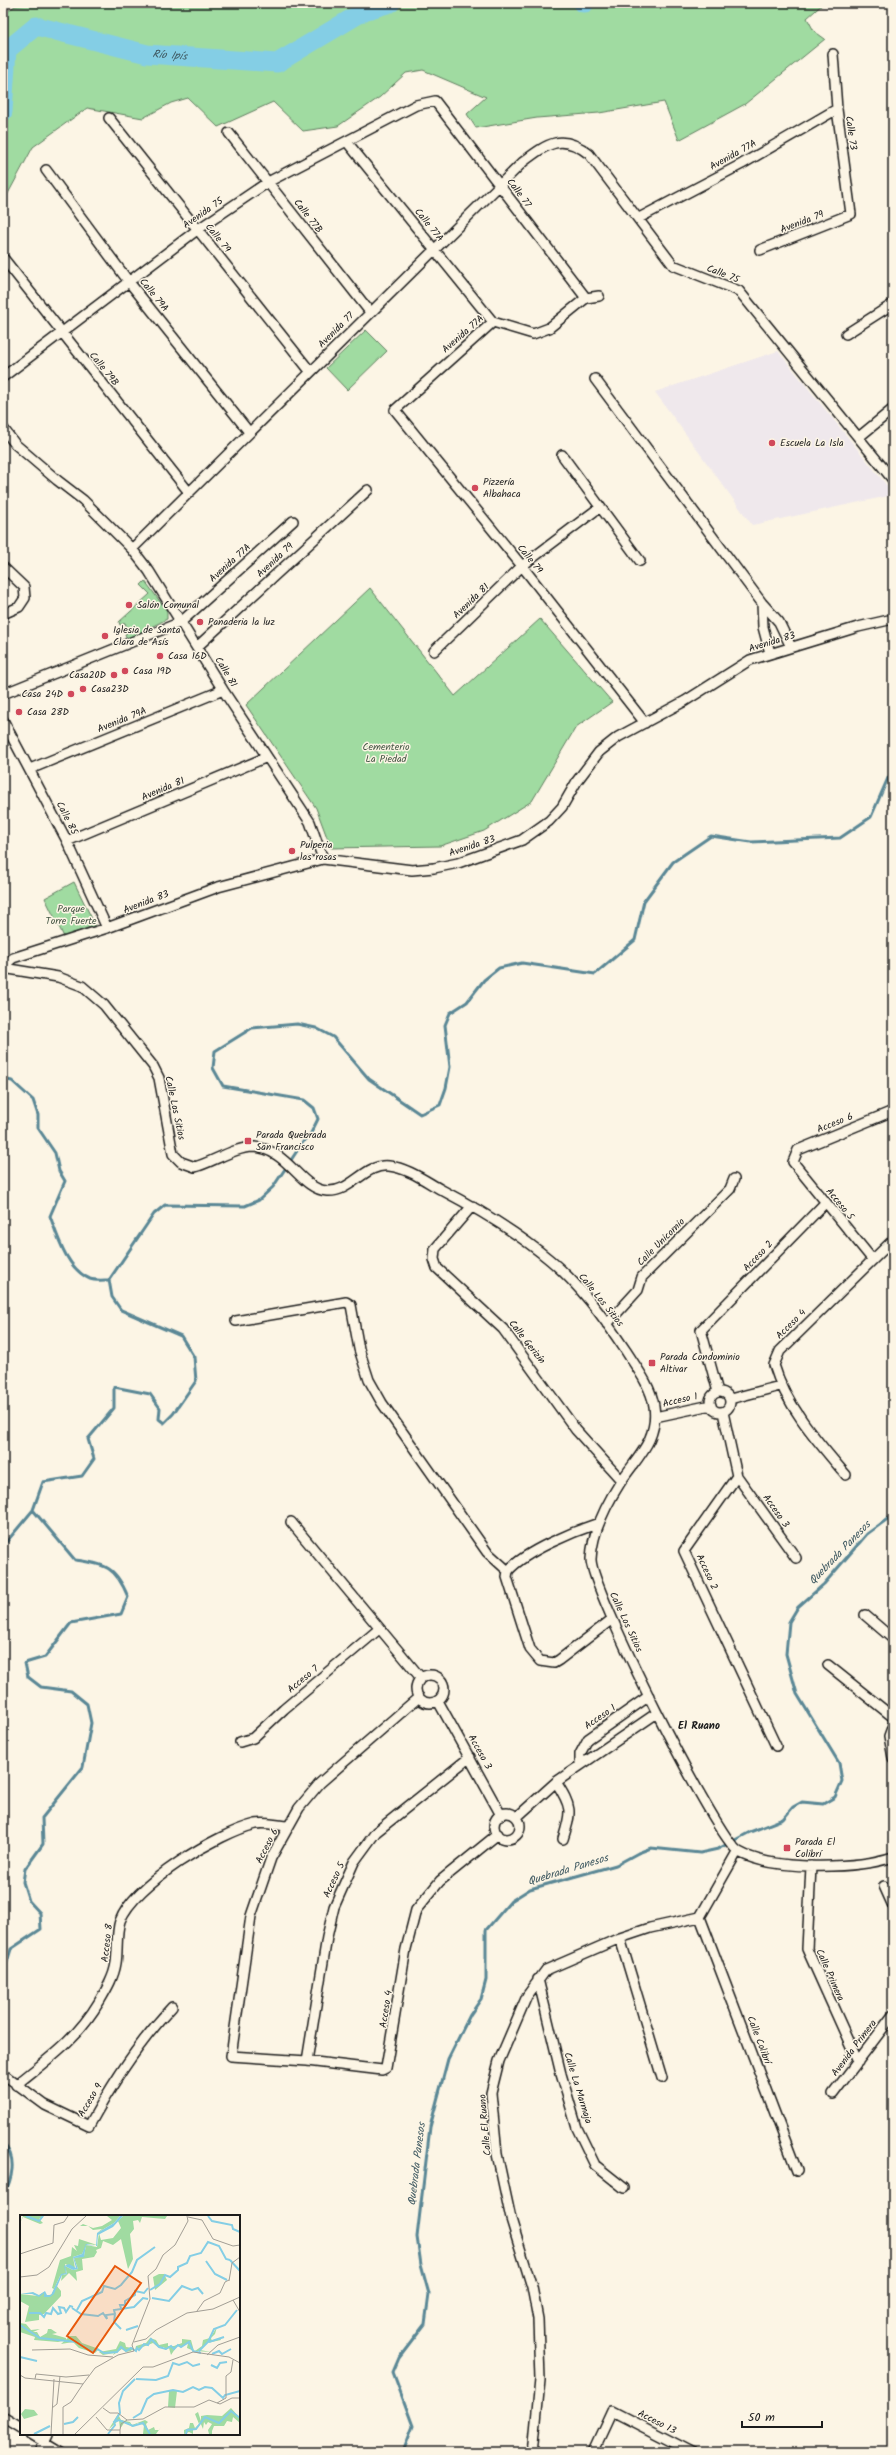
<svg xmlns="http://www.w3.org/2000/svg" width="896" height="2455" font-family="Kalam,sans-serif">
	<rect width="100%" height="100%" fill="#fcf5e5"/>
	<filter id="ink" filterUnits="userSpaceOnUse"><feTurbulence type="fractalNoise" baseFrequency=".025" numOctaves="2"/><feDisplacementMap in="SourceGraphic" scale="8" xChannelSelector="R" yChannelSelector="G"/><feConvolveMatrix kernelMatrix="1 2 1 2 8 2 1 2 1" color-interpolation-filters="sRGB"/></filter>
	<g filter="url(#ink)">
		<!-- built -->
		<path fill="#efe8ec" d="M 778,351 L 893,493 L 893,495 L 752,525 L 655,392 Z"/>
		<!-- green -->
		<path fill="#a0dba1" stroke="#5e7c5e" d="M 35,3 L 824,3 L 807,18 L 814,31 L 825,39 L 745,104 L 679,140 L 664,102 L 599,113 L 537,118 L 476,128 L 467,114 L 486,97 L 423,70 L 406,73 L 380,97 L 338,126 L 303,131 L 273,102 L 218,127 L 188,98 L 171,103 L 143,118 L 87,108 L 33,147 L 3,203 L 3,14 L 15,6 Z
			M 366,330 L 387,351 L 347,390 L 326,368 Z
			M 145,581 L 167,611 L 167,619 L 127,639 L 125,634 L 129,632 L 125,623 L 120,625 L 119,622 L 150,594 L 141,585 Z
			M 370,588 L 455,696 L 540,619 L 612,702 L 576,727 L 532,801 L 484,831 L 440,846 L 331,848 L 316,808 L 246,705 Z
			M 74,882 L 95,925 L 64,937 L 45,898 Z"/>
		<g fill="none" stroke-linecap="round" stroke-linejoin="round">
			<!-- stream -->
			<path stroke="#5a8795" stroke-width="3" d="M 3,1079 L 12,1081 L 33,1100 L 38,1115 L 38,1128 L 55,1153 L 59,1171 L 65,1181 L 50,1216 C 58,1238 67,1269 90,1279 C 95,1281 104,1280 109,1280
				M 3,1546 L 33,1510 L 43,1482 L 82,1476 L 94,1459 L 88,1439 L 114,1408 L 114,1387 L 150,1394 L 160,1408 L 159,1419 L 164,1423 L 173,1414 L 196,1381 L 194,1357 L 181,1336 L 121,1310 L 112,1297 L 109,1280 L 154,1214 L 165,1205 L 245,1206 L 259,1200 L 273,1187 L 303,1142 L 311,1133 L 318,1119 L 314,1108 L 304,1100 L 223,1086 L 213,1068 L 215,1051 L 252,1028 L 297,1024 L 316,1028 L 333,1037 L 369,1079 L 420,1114 L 440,1105 L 446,1088 L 450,1067 L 445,1025 L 450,1013 L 467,1002 L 484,980 L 499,968 L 522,963 L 595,974 L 635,940 L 644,901 L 673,862 L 711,836 L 751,842 L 840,838 L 871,817 L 888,778 L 893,772
				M 3,1975 L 11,1949 L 41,1929 L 40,1913 L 29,1901 L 23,1882 L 25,1869 L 43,1844 L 42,1818 L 83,1767 L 91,1723 L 87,1704 L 71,1691 L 41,1687 L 28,1677 L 25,1663 L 45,1657 L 71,1623 L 121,1614 L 128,1597 C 116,1567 106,1564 75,1560 L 33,1510
				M 3,2144 C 18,2157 12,2181 3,2195
				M 403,2452 L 413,2426 L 393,2372 L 399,2358 L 425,2324 L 429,2294 L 421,2265 L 417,2237 L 430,2127 L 448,2059 L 470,2015 L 481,1999 L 486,1980 L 486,1930 L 511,1901 L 530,1889 L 616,1865 L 638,1853 L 651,1848 L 700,1853 L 718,1849 L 750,1832 L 783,1819 L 793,1807 L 802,1802 L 823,1804 L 835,1797 L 842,1781 L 839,1763 L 797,1694 L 786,1654 L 789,1622 L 798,1607 L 824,1584 L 867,1534 L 893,1515"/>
			<!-- river -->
			<g stroke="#84cee5" stroke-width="19">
				<path d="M 583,3 L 585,3"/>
				<path id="s1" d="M 3,112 L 7,50 L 36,26 L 147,54 L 277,63 L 364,11 L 391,3"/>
			</g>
			<defs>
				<path id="minor" d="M 109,118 L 310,371
					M 229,133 L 370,312
					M 347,142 L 493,322
					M 46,170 L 129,282 L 249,432
					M 639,218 L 742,164 L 837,109
					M 760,250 L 851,214 L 837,109 L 833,54
					M 4,259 L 188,491
					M 599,296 L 586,298 L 549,328 L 533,334 L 493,322 L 395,410 L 522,566 L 645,723
					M 846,334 L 893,304
					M 3,377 L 197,230 L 268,182 L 416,105 L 435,101 L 586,298
					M 595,379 L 762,603 L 779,622 L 791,647
					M 3,428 L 15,444 L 57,480 L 83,500 L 132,549 L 149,571 L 223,690 L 310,822 L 323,859
					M 859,437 L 893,409
					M 562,455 L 640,561
					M 132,549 L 523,162 C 548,143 562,133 589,154 L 673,265 L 739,291 L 893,480
					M 3,567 L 24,587 L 25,598 L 19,607 L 3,614
					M 762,603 L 763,627 L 770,653
					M 198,646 L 368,490
					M 434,651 L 522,566 L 600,507
					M 3,694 L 181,622 L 293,521
					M 3,720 L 67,841 L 107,928
					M 30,769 L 223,690
					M 67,841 L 267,757
					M 3,967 L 13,958 L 107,928 L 218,887 L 323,859 L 412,870 L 434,868 L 458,863 L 522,840 L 549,821 L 562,807 L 577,781 L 599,752 L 618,737 L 685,701 L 750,660 L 858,627 L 893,619
					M 3,968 L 58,977 L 82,986 L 104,1005 L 153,1066 L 159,1078 L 173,1154 L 181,1162 L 195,1167 C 213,1162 235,1147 254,1147 C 288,1149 300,1189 327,1191 C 351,1193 365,1163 389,1166 C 407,1168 424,1180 440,1189 C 478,1209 517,1232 550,1260 C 580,1285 604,1318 626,1351 C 636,1367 651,1386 654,1406 C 659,1440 636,1458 620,1483 C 606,1505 592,1532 591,1559 C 590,1587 717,1840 739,1852 C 773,1871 857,1869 893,1857
					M 472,1206 L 435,1249 L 434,1259 L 437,1268 L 503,1329 L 576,1430 L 621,1480
					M 872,1259 L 793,1162 L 798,1150 L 893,1111
					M 236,1321 L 346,1302 L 351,1305 L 359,1349 L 369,1380 L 382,1403 L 487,1552 L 508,1571
					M 607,1324 L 638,1290 L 642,1277 L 730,1189 L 734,1179
					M710 1402a10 10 0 1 1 20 0a10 10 0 1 1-20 0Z
					M 718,1392 L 701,1330 L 825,1203
					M 730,1399 L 780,1386
					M 723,1412 L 737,1476 L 684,1551 L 776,1746
					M 655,1417 L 711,1405
					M 846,1475 C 818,1442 786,1406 774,1365 L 780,1351 L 893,1240
					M 737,1476 L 796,1558
					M 291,1522 L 421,1678
					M 599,1523 C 575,1531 525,1551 508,1571 L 507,1577 L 530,1649 L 540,1661 L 554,1663 L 559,1660 L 611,1620
					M 865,1615 L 893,1639
					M 828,1665 L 893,1717
					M416 1689a14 14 0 1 1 28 0a14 14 0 1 1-28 0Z
					M 419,1697 L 320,1783 L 299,1808 L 271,1858 L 251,1916 L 231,2056 L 307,2061 L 382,2070 L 386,2068 L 406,1949 L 416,1910 L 440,1881 L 498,1834
					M 438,1701 L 501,1815
					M 893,1725 L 889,1736 L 893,1758
					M 240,1742 L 253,1738 L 284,1709 L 379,1629
					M 580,1765 L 580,1754 L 588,1739 L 649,1696
					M 556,1782 C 572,1807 572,1811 563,1839
					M494 1826a13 13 0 1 1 26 0a13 13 0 1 1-26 0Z
					M 517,1817 L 556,1782 L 657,1713
					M 811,1866 L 807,1949 L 858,2062
					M 884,1886 L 893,1906
					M 700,1917 L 797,2171
					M 620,1938 L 662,2078
					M 538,1979 L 561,2074 L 577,2128 L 595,2165 L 624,2188
					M 307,2061 L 327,1937 L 334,1907 L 354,1862 L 376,1832 L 470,1757
					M 3,2074 L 45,2105 L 89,2126 C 113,2082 138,2043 172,2007
					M 16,2085 C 49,2058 77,2039 99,2002 C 106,1990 114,1977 116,1963 C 118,1950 116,1933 120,1921 C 134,1884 218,1833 256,1824 C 266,1822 279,1826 289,1826
					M 833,2094 L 893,2015
					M 3,2417 L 21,2428
					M 31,2434 L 61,2452
					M 39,2452 L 48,2434
					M 533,2452 L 540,2380 L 538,2319 L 532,2287 L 511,2219 L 497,2154 L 491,2093 L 499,2061 L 527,1996 L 546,1970 L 620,1938 L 650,1928 L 700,1917 L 737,1852
					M 593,2452 L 612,2411 L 692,2452"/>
			</defs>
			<!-- minor casing -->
			<use href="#minor" stroke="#1c1c1c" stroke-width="12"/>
			<!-- minor -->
			<use href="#minor" stroke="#fcf5e5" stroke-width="9"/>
		</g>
	</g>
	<!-- markers -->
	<g fill="#d1495b" stroke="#fcf5e5" stroke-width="1.5">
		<circle cx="772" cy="443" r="4"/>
		<circle cx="475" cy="488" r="4"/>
		<circle cx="129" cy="605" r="4"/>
		<circle cx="200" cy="622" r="4"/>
		<circle cx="105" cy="636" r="4"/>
		<circle cx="160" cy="656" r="4"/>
		<circle cx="125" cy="671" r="4"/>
		<circle cx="114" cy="675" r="4"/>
		<circle cx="83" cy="689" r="4"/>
		<circle cx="71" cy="694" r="4"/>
		<circle cx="19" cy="712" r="4"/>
		<circle cx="292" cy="851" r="4"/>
		<rect x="244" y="1137" width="8" height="8" rx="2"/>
		<rect x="648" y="1359" width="8" height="8" rx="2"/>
		<rect x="783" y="1844" width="8" height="8" rx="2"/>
	</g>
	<g text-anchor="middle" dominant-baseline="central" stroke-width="3" stroke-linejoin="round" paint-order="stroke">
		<!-- street labels -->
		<g font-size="10" fill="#1c1c1c" stroke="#fcf5e5">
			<text transform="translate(851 133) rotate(82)">Calle 73</text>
			<text transform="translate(733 155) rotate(-29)">Avenida 77A</text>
			<text transform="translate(519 193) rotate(53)">Calle 77</text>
			<text transform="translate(203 213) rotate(-35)">Avenida 75</text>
			<text transform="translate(308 216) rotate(52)">Calle 77B</text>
			<text transform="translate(802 222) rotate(-21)">Avenida 79</text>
			<text transform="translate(429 225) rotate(51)">Calle 77A</text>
			<text transform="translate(218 238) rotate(51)">Calle 79</text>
			<text transform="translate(723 274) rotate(21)">Calle 75</text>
			<text transform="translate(154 295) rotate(51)">Calle 79A</text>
			<text transform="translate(336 330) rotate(-45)">Avenida 77</text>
			<text transform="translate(463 334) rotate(-41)">Avenida 77A</text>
			<text transform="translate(104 369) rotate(51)">Calle 79B</text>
			<text transform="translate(530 559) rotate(51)">Calle 79</text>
			<text transform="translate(275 560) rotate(-43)">Avenida 79</text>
			<text transform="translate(230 563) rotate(-42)">Avenida 77A</text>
			<text transform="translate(471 601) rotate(-44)">Avenida 81</text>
			<text transform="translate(772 642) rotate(-17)">Avenida 83</text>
			<text transform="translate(226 672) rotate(59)">Calle 81</text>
			<text transform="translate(122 720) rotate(-22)">Avenida 79A</text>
			<text transform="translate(163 789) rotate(-23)">Avenida 81</text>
			<text transform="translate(67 818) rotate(63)">Calle 85</text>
			<text transform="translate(472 846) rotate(-18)">Avenida 83</text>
			<text transform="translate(146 902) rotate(-21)">Avenida 83</text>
			<text transform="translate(175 1108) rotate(78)">Calle Los Sitios</text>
			<text transform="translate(835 1123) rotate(-22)">Acceso 6</text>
			<text transform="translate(840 1204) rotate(51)">Acceso 5</text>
			<text transform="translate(661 1242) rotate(-45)">Calle Unicornio</text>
			<text transform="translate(758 1256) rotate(-46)">Acceso 2</text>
			<text transform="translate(601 1300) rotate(51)">Calle Los Sitios</text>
			<text transform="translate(791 1324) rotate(-45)">Acceso 4</text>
			<text transform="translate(527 1342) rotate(52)">Calle Gerizín</text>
			<text transform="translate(680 1400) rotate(-13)">Acceso 1</text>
			<text transform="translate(776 1511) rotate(55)">Acceso 3</text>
			<text transform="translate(707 1572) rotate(65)">Acceso 2</text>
			<text transform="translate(626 1622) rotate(65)">Calle Los Sitios</text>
			<text transform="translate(303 1679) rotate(-40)">Acceso 7</text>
			<text transform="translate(600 1717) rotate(-35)">Acceso 1</text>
			<text transform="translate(480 1752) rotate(61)">Acceso 3</text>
			<text transform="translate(267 1846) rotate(-63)">Acceso 6</text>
			<text transform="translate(334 1880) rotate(-65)">Acceso 5</text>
			<text transform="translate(107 1943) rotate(-83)">Acceso 8</text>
			<text transform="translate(830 1975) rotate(66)">Calle Primera</text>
			<text transform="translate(386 2009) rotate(-81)">Acceso 4</text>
			<text transform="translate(759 2040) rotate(69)">Calle Colibrí</text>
			<text transform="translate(854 2048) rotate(-53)">Avenida Primera</text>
			<text transform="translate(578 2088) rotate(73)">Calle La Marmaja</text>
			<text transform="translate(90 2100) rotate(-59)">Acceso 9</text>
			<text transform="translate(485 2125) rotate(-95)">Calle El Ruano</text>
			<text transform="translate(657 2422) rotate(27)">Acceso 13</text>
		</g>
		<!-- poi labels -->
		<g font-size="10" fill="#1c1c1c" stroke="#fcf5e5" text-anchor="start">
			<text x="780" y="443">Escuela La Isla</text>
			<text x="483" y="482">Pizzería<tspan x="483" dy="12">Albahaca</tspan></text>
			<text x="137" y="605">Salón Comunal</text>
			<text x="208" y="622">Panaderia la luz</text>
			<text x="113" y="630">Iglesia de Santa<tspan x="113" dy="12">Clara de Asís</tspan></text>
			<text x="168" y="656">Casa 16D</text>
			<text x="133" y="671">Casa 19D</text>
			<text x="106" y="675" text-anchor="end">Casa20D</text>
			<text x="91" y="689">Casa23D</text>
			<text x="63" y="694" text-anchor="end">Casa 24D</text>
			<text x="27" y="712">Casa 28D</text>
			<text x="300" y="845">Pulperia<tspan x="300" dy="12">las rosas</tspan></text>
			<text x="256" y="1135">Parada Quebrada<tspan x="256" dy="12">San Francisco</tspan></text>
			<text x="660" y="1357">Parada Condominio<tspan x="660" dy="12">Altivar</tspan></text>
			<text x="795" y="1842">Parada El<tspan x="795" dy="12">Colibrí</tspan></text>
		</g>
		<!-- park labels -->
		<g font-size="10" fill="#454" stroke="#fcf5e5">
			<text x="386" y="747">Cementerio<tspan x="386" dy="12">La Piedad</tspan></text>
			<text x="71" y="909">Parque<tspan x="71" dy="12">Torre Fuerte</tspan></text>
		</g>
		<!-- water labels -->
		<g font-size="11" font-style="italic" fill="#405a62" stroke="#fcf5e5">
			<text stroke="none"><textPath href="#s1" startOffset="237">Río Ipís</textPath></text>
			<text transform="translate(840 1553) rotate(-46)">Quebrada Panesos</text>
			<text transform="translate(568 1870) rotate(-17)">Quebrada Panesos</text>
			<text transform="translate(417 2164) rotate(-83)">Quebrada Panesos</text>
		</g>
		<!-- neighbourhood labels -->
		<g font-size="11" font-weight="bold" fill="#1c1c1c" stroke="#fcf5e5">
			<text x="699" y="1726">El Ruano</text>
		</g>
	</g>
	<!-- overview -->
	<g transform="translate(20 2215)">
		<rect width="220" height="220" fill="#fcf5e5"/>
		<path d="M 3,1 L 24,1 L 19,4 L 23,8 L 20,9 L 3,2 L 0,8 ZM 87,1 L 100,1 L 94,8 L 77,18 L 82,14 L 73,15 L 68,11 L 60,11 L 63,9 L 73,13 L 82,11 L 92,5 ZM 103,1 L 147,1 L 145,4 L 122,2 L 120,8 L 118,5 L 113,6 L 114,14 L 110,19 L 113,44 L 108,54 L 101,24 L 93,30 L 83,26 L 81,33 L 76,35 L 77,37 L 74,42 L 62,44 L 63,55 L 56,57 L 57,66 L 49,58 L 41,66 L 42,60 L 47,59 L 45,51 L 53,55 L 58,54 L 54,43 L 64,41 L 66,30 L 77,32 L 79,18 L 81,25 L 93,23 L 101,13 L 98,6 ZM 59,24 L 77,30 L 67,29 L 62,39 L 53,42 L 55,53 L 45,49 L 46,58 L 40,61 L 34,74 L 32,73 L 40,45 L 51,41 L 52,32 L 57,36 L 54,30 L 58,31 ZM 139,59 L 144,59 L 147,65 L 135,75 L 133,62 ZM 36,70 L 41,76 L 41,81 L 24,99 L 19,100 L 19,105 L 5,107 L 9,91 L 0,86 L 0,79 L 18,81 L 24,77 L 24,82 L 32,79 ZM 0,108 L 6,109 L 11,115 L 20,114 L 13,117 L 17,117 L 20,122 L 27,118 L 28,114 L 31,114 L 37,118 L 32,119 L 46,123 L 46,125 L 38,127 L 14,125 L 15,122 L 0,117 ZM 197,112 L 195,119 L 191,123 L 192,126 L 200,123 L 201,125 L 187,128 L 180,135 L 191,137 L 175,136 L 182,131 L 183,125 L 190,123 ZM 50,121 L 56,121 L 62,128 L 79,134 L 75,138 L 59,133 L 53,127 L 41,129 ZM 130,123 L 136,125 L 139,130 L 148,128 L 148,131 L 154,131 L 162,128 L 162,124 L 171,125 L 174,136 L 167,133 L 168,128 L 161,132 L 157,131 L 151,140 L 149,133 L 145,135 L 144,132 L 138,132 L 133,128 L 115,135 L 116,131 L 126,128 ZM 100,126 L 105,128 L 106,132 L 113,133 L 111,136 L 106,137 L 102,134 L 93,140 L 94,138 L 83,140 L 79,137 L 96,134 ZM 149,176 L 157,176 L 155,193 L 148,192 ZM 211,193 L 220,203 L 220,208 L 213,202 L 212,207 L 207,206 L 204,211 L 194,211 L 192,216 L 196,218 L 192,216 L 192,219 L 189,219 L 188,215 L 192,209 L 188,207 L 186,210 L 184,207 L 183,214 L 180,207 L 176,214 L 173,214 L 173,219 L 169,217 L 164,219 L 164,215 L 169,213 L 170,208 L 173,208 L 175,213 L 179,209 L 175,199 L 178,197 L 181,206 L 181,201 L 187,200 L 202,201 ZM 5,194 L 14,195 L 18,200 L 4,204 L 1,199 ZM 98,199 L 101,205 L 110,207 L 112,210 L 125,205 L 128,207 L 126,209 L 128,215 L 134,212 L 135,215 L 139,215 L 141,212 L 136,219 L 123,219 L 124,210 L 118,208 L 112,212 L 109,208 L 104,208 L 100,214 L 99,205 L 89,214 Z" fill="#a0dba1"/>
		<path d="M 100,1 L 103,1 L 93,12 L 78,20 L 77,31 L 66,30 L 64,42 L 54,43 L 58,54 L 53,55 L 45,51 L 47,59 L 42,60 L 34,79 L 30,82 L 24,82 L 24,78 L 19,82 L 12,79 L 0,79 L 13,77 L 19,80 L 25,76 L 27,80 L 31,80 L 41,59 L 46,58 L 44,51 L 49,49 L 56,53 L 53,42 L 62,39 L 66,29 L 76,31 L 77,18 L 94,8 Z" fill="#84cee5"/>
		<path fill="none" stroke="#84cee5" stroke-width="2" d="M 6,1 L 19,6 L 23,1M 188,1 L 192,6 L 212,10 L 213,14 L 220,17M 210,45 L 220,56M 186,46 L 195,59 L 207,65M 130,75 L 140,69 L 145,60 L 150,62 L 158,55 L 158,52 L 167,48 L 170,41 L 181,38 L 188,27 L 199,31 L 206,44 L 210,45M 132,83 L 149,86 L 162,71 L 172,75 L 178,73 L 183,79M 52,93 L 61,99 L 78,101 L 83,98 L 87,104 L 86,100 L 95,99 L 94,95 L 114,92 L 123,83 L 128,84M 101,93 L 100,90 L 105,90 L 105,86 L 115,80 L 115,76 L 124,78 L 128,73M 57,95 L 62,86 L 82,77 L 84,71 L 95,74 L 101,70 L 112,57 L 117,45 L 135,32M 9,98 L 20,98 L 24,102 L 26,98 L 31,99 L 33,93 L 38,99 L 41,98 L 39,92 L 44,93 L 46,97 L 50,91 L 53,92M 95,99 L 94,107 L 101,114M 0,110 L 20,123 L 56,127 L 73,137 L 77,134 L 84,138 L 97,137 L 101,132 L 106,136 L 111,133 L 116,136 L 117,133 L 119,135 L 124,129 L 128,130 L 131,124 L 139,132 L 146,134 L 151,131 L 154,134 L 158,130 L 161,132 L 169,127 L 173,136 L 181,138M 106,115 L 118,111M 189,127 L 204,122M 179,136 L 188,127 L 194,114 L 205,110 L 217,95M 192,139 L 199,136 L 202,139 L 211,134M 0,142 L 17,146M 191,150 L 197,153 L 200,148 L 207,147M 116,164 L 136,165 L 148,161 L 153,148 L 159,150 L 167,147 L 173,151 L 180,149M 113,203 L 121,198 L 127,184 L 134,179 L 153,175 L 163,177 L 173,172 L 179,175 L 185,172 L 192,173 L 203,183 L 205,180 L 220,176M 94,207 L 100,198 L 99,188 L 103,176 L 115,164M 44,209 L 53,207 L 58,202M 14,219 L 30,211M 88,219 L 95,210 L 94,207 L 99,205 L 113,211 L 123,208 L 130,219M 166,219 L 167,215 L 176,214 L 185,202 L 199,208 L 211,196 L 220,203"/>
		<path fill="none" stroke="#a29e95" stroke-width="1" d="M 168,2 L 182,5 L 193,24 L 213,31 L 220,30M 0,39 L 33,28 L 34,10 L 44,7 L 48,1M 0,62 L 17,60 L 29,52 L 52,14 L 66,1M 209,66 L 212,48 L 220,42M 213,85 L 220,97M 177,96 L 184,86 L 200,78 L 205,67 L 209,65M 114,127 L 126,124 L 136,115 L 167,98 L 193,94 L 220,82M 12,135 L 50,134 L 68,140 L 93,142M 187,140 L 198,130 L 220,122M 0,160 L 5,163 L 63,169 L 75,153 L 98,140 L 114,136 L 112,130 L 130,84 L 128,61 L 136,54 L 143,40 L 155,30 L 168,6 L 167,1M 15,164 L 16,159 L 46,162 L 69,160M 197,188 L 206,183 L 206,161 L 211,157 L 213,145M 32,193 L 37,189 L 40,161M 83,193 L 90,198 L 98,198 L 107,205M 76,202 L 87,215 L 100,215 L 100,219M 107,205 L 123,204 L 145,192 L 174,192 L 189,185 L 200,189 L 212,183 L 220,183M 100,215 L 101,209 L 107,205M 31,219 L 34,164M 43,219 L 43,192 L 51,187 L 63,169M 55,219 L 123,152 L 133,152 L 173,137 L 209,142 L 220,148"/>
		<path fill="#e8590c" fill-opacity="0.15" stroke="#e8590c" stroke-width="2" d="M 95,51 L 121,68 L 73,138 L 47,121 Z"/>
		<rect width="220" height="220" fill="none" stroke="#1c1c1c" stroke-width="2"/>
	</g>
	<!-- margin -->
	<rect width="896" height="2455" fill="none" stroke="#fcf5e5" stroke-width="16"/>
	<rect x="8" y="8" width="880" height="2439" fill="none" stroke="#1c1c1c" stroke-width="1.5" filter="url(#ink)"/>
	<!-- scale -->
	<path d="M742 2421v6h80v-6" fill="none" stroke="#1c1c1c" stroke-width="2"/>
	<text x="748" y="2421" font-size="12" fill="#1c1c1c" stroke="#fcf5e5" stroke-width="3" paint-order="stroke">50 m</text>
</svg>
